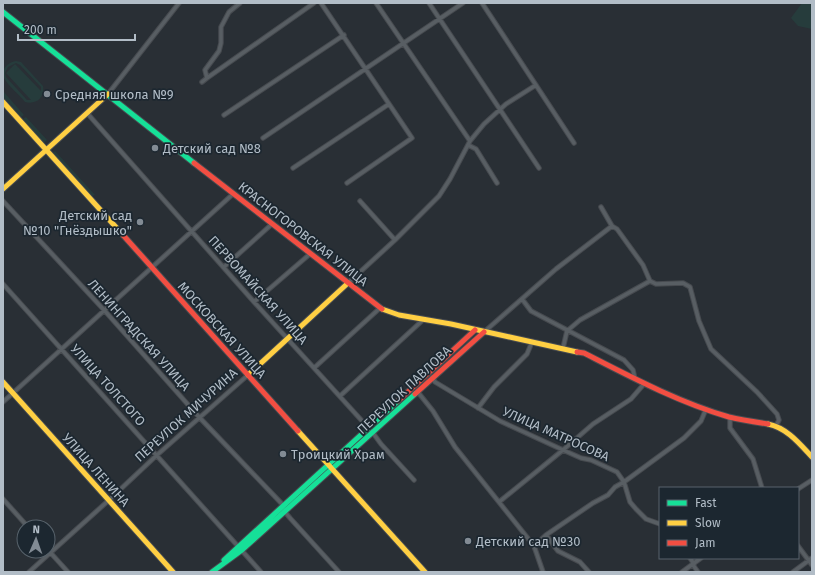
<svg xmlns="http://www.w3.org/2000/svg" width="815" height="575" font-family="'Fira Sans',sans-serif">
	<rect width="100%" height="100%" fill="#292f35"/>
	<!-- green -->
	<path fill="#263c3c" fill-rule="evenodd" d="M 802,3 L 808,3 L 812,5 L 812,29 L 798,26 L 791,18 Z
		M 16,61 L 21,62 L 43,86 C 45,97 37,105 25,102 C 19,94 9,87 4,78 C 0,69 9,62 16,61 ZM 16,63 L 20,65 L 41,87 L 41,91 L 15,64 L 6,73 L 31,100 L 27,100 L 6,77 L 5,73 L 8,67 Z
		M 3,91 L 24,115 L 21,117 L 3,97 Z
		M 26,117 L 47,140 L 44,143 L 23,119 Z
		M 55,151 L 95,195 L 92,196 L 53,153 Z"/>
	<g fill="none" stroke-linecap="round" stroke-linejoin="round">
		<defs>
			<path id="street" d="M 321,3 L 412,138 L 347,183
				M 376,3 L 470,141
				M 429,3 L 539,168
				M 482,3 L 574,143
				M 207,78 L 205,70 L 219,51 L 221,43 L 221,27 L 229,12 L 240,3
				M 202,82 L 207,78 L 314,3
				M 108,94 L 179,3
				M 87,113 L 254,302 L 373,433 L 381,444 L 414,480
				M 224,115 L 344,35
				M 263,138 L 463,3
				M 468,145 L 476,149 L 497,183
				M 293,168 L 389,104
				M 3,201 L 104,310 L 199,417 L 283,505 L 285,512 L 290,518 L 339,572
				M 360,201 L 395,240
				M 601,207 L 612,226 L 617,229 L 643,265 L 650,281 L 656,284 L 683,283 L 690,287 L 699,321 L 711,349 L 757,392 L 777,414 L 779,420 L 776,426
				M 224,267 L 272,224
				M 348,283 L 395,240 L 439,196 L 450,179 L 470,141 L 484,124 L 506,104 L 536,85
				M 3,284 L 261,572
				M 522,299 L 531,311 L 624,360 L 633,370 L 635,379
				M 254,302 L 310,254
				M 484,332 L 556,269 L 612,226
				M 563,348 L 567,331 L 580,320 L 650,281
				M 314,368 L 380,308
				M 432,377 L 435,382 L 500,421 L 563,450 L 581,458 L 591,460 L 617,472 L 624,482 L 630,502 L 636,509 L 646,519 L 660,524
				M 417,391 L 433,411 L 455,447 L 534,546 L 543,572
				M 340,396 L 424,319
				M 3,402 L 233,194
				M 478,408 L 494,387 L 527,354 L 532,342
				M 730,417 L 730,428 L 753,459 L 762,488
				M 798,489 L 812,480
				M 3,499 L 28,527
				M 499,502 L 563,450 L 593,424 L 631,399 L 644,384
				M 546,535 L 558,551 L 580,562 L 589,572
				M 534,546 L 546,535 L 593,503 L 608,495 L 615,487 L 624,482 L 684,438 L 701,421 L 706,409
				M 798,546 L 812,565
				M 48,550 L 68,572
				M 690,558 L 694,564
				M 693,565 L 698,572
				M 29,572 L 109,500 L 157,455 L 248,375
				M 682,572 L 701,558
				M 793,572 L 812,558"/>
			<path id="fast" d="M 3,12 L 194,163
				M 224,560 L 398,401
				M 212,572 L 242,550 L 415,394"/>
			<path id="slow" d="M 3,102 L 123,235
				M 3,189 L 108,94
				M 382,309 L 399,315 L 451,324 L 577,352
				M 248,375 L 348,283
				M 3,382 L 173,572
				M 768,424 C 787,428 799,443 812,457
				M 298,431 L 425,572"/>
			<path id="jam" d="M 194,163 L 382,309
				M 123,235 L 298,431
				M 577,352 L 584,353 C 631,377 678,402 729,417 C 742,420 755,422 768,424
				M 415,394 L 484,332
				M 398,401 L 475,330"/>
		</defs>
		<!-- street casing -->
		<use href="#street" stroke="#474b50" stroke-width="5.5"/>
		<!-- fast casing -->
		<use href="#fast" stroke="#474b50" stroke-width="7"/>
		<!-- slow casing -->
		<use href="#slow" stroke="#474b50" stroke-width="7"/>
		<!-- jam casing -->
		<use href="#jam" stroke="#474b50" stroke-width="7"/>
		<!-- street -->
		<use href="#street" stroke="#585e63" stroke-width="3.5"/>
		<!-- fast -->
		<use href="#fast" stroke="#16e098" stroke-width="5"/>
		<!-- slow -->
		<use href="#slow" stroke="#ffcf43" stroke-width="5"/>
		<!-- jam -->
		<use href="#jam" stroke="#f24e42" stroke-width="5"/>
	</g>
	<!-- markers -->
	<g fill="#828b94" stroke="#1c2730" stroke-width="1.5">
		<circle cx="47" cy="94" r="4"/>
		<circle cx="155" cy="148" r="4"/>
		<circle cx="140" cy="222" r="4"/>
		<circle cx="283" cy="454" r="4"/>
		<circle cx="468" cy="541" r="4"/>
	</g>
	<g text-anchor="middle" dominant-baseline="central" stroke-width="3.5" stroke-linejoin="round" paint-order="stroke">
		<!-- poi labels -->
		<g font-size="13" fill="#b2bdc7" stroke="#1c2730" text-anchor="start">
			<text x="55" y="94">Средняя школа №9</text>
			<text x="163" y="148">Детский сад №8</text>
			<text x="132" y="215" text-anchor="end">Детский сад<tspan x="132" dy="15">№10 "Гнёздышко"</tspan></text>
			<text x="291" y="454">Троицкий Храм</text>
			<text x="476" y="541">Детский сад №30</text>
		</g>
		<!-- street labels -->
		<g font-size="13" fill="#b2bdc7" stroke="#1c2730">
			<text transform="translate(303 234) rotate(38)">КРАСНОГОРОВСКАЯ УЛИЦА</text>
			<text transform="translate(258 290) rotate(48)">ПЕРВОМАЙСКАЯ УЛИЦА</text>
			<text transform="translate(222 330) rotate(48)">МОСКОВСКАЯ УЛИЦА</text>
			<text transform="translate(139 335) rotate(48)">ЛЕНИНГРАДСКАЯ УЛИЦА</text>
			<text transform="translate(108 385) rotate(48)">УЛИЦА ТОЛСТОГО</text>
			<text transform="translate(404 390) rotate(-43)">ПЕРЕУЛОК ПАВЛОВА</text>
			<text transform="translate(186 415) rotate(-42)">ПЕРЕУЛОК МИЧУРИНА</text>
			<text transform="translate(556 434) rotate(24)">УЛИЦА МАТРОСОВА</text>
			<text transform="translate(96 470) rotate(48)">УЛИЦА ЛЕНИНА</text>
		</g>
	</g>
	<!-- border -->
	<rect width="815" height="575" fill="none" stroke="#b2bdc7" stroke-width="8"/>
	<!-- legend -->
	<rect x="659" y="487" width="140" height="72" fill="#1c2730" stroke="#58636c"/>
	<rect x="667" y="500" width="20" height="6" fill="#16e098" stroke="#58636c"/>
	<text x="695" y="507" font-size="12" fill="#b2bdc7">Fast</text>
	<rect x="667" y="520" width="20" height="6" fill="#ffcf43" stroke="#58636c"/>
	<text x="695" y="527" font-size="12" fill="#b2bdc7">Slow</text>
	<rect x="667" y="540" width="20" height="6" fill="#f24e42" stroke="#58636c"/>
	<text x="695" y="547" font-size="12" fill="#b2bdc7">Jam</text>
	<!-- north arrow -->
	<g transform="translate(36 539) rotate(2)"><circle r="19" fill="#1c2730" stroke="#58636c"/>
	<path d="M0-3L7 15L0 10L-7 15Z" fill="#828b94"/>
	<text y="-6" font-size="11" font-weight="bold" text-anchor="middle" fill="#b2bdc7">N</text>
	</g>
	<!-- scale -->
	<path d="M18 34v6h117v-6" fill="none" stroke="#b2bdc7" stroke-width="2"/>
	<text x="24" y="34" font-size="12" fill="#b2bdc7" stroke="#1c2730" stroke-width="3" paint-order="stroke">200 m</text>
</svg>
